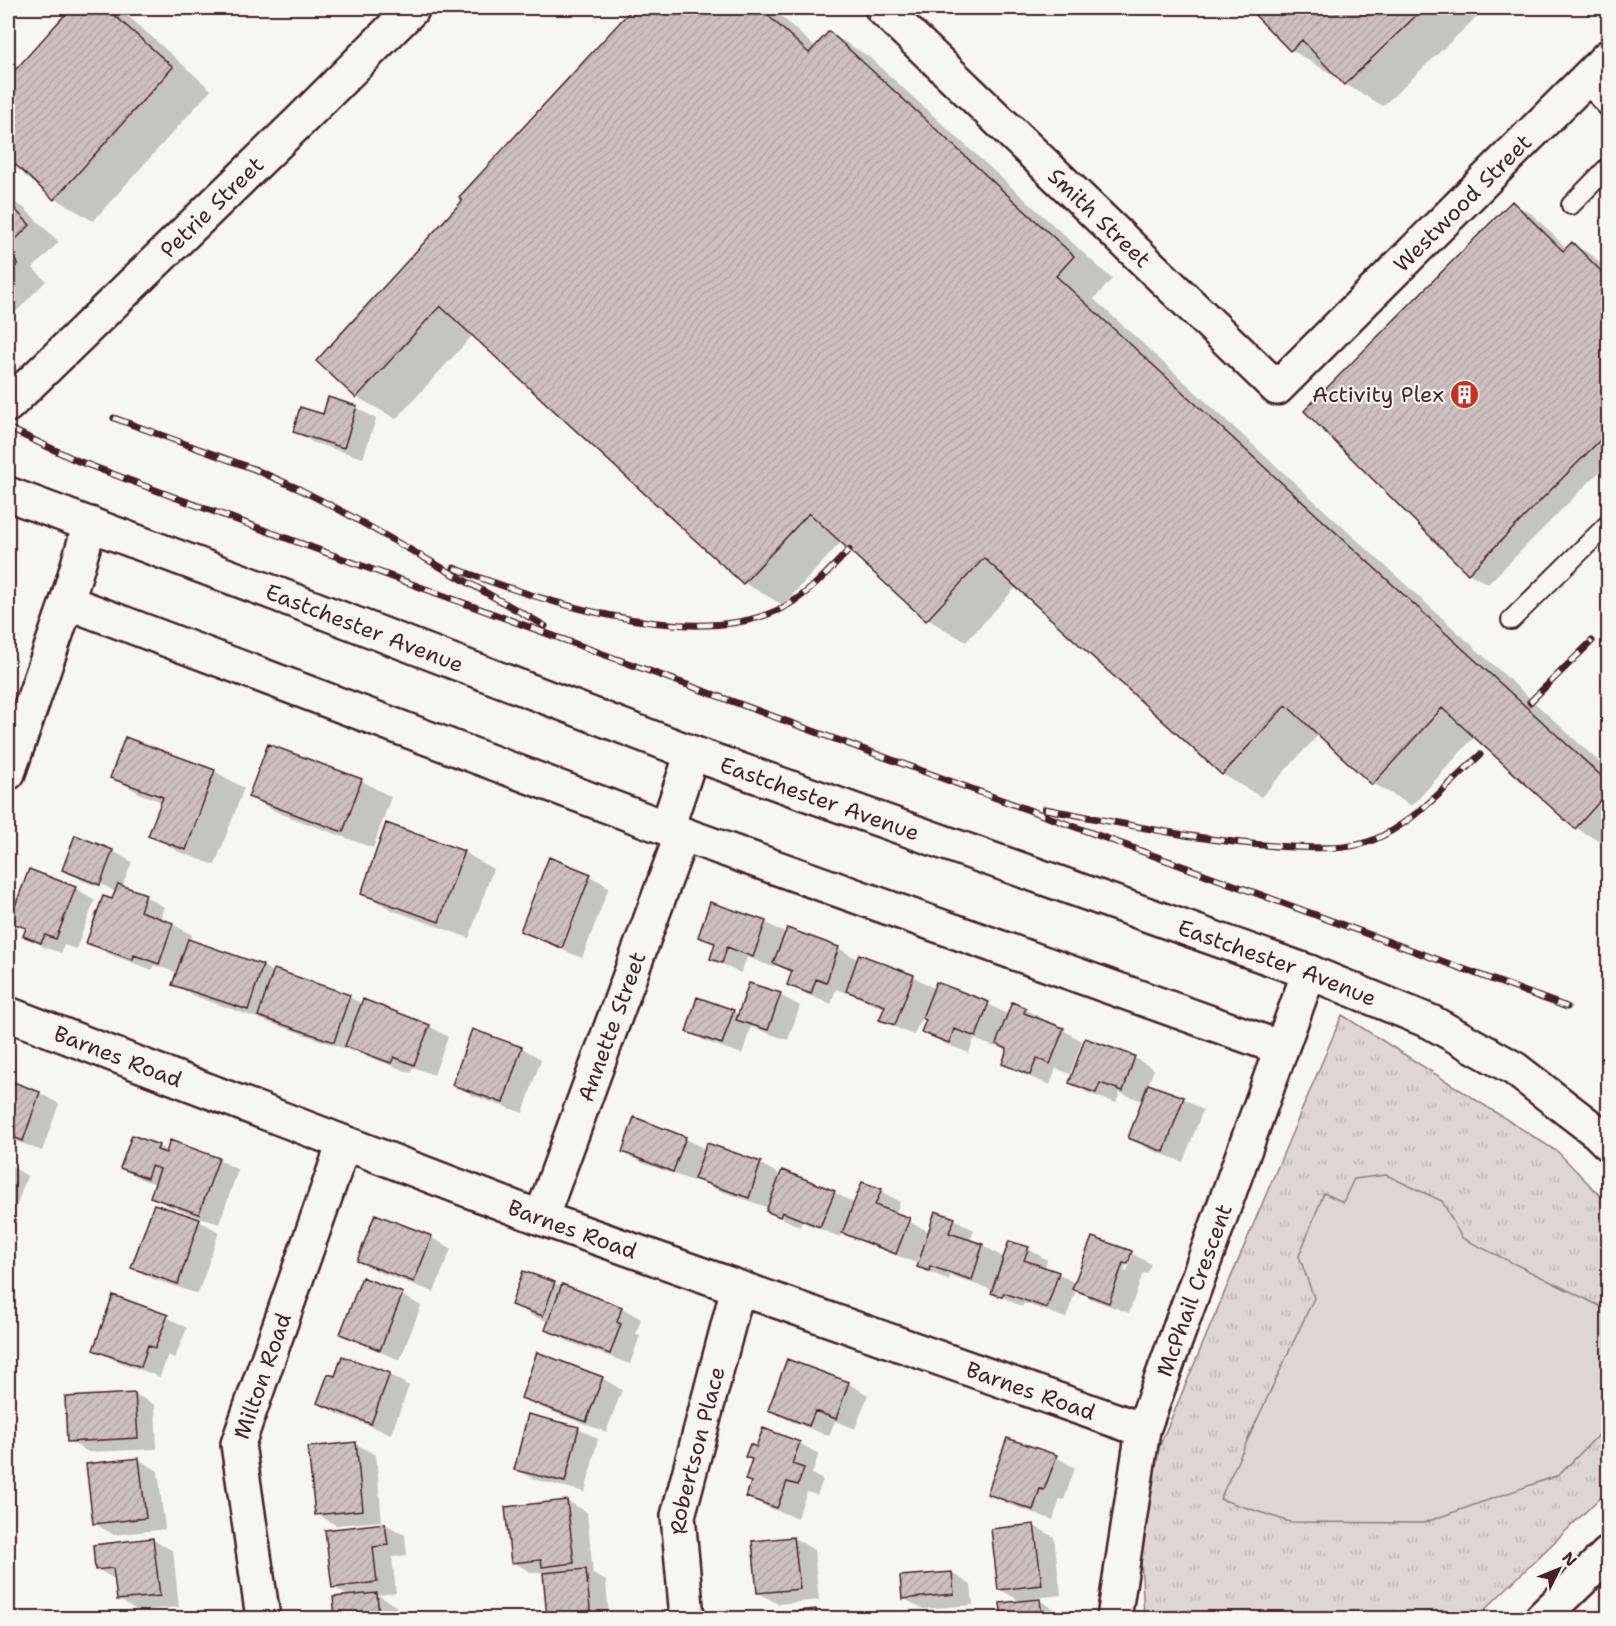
<svg xmlns="http://www.w3.org/2000/svg" width="1616" height="1626" font-family="'Shantell Sans',sans-serif">
	<defs>
		<pattern id="park-tufts" width="24" height="20" patternUnits="userSpaceOnUse" patternTransform="scale(1.5)"><rect width="24" height="20" fill="#ddd6d5"/><path d="M3 7l-1-3M5 7V3M7 7l1-3M15 17l-1-3M17 17v-4M19 17l1-3" fill="none" stroke="#bfb7b7"/></pattern>
		<pattern id="building-hatch" width="6" height="6" patternUnits="userSpaceOnUse" patternTransform="scale(1.5)"><rect width="6" height="6" fill="#ccc1c0"/><path d="M-1 1l2-2M0 6l6-6M5 7l2-2" fill="none" stroke="#b1a5a5"/></pattern>
	</defs>
	<rect width="100%" height="100%" fill="#f6f6f2"/>
	<filter id="ink" filterUnits="userSpaceOnUse"><feTurbulence type="fractalNoise" baseFrequency=".0167" numOctaves="2"/><feDisplacementMap in="SourceGraphic" scale="12" xChannelSelector="R" yChannelSelector="G"/><feConvolveMatrix kernelMatrix="1 2 1 2 8 2 1 2 1" color-interpolation-filters="sRGB"/></filter>
	<g filter="url(#ink)">
		<!-- park -->
		<path fill="url(#park-tufts)" stroke="#947a80" stroke-width="1.5" d="M 1342,1015 L 1558,1152 L 1608,1204 L 1608,1490 L 1476,1618 L 1144,1618 L 1138,1497 Z"/>
		<!-- pitch -->
		<path fill="#ddd6d5" stroke="#947a80" stroke-width="1.5" d="M 1386,1175 L 1442,1201 L 1462,1238 L 1608,1310 L 1608,1425 L 1559,1475 L 1423,1523 L 1290,1522 L 1220,1499 L 1314,1298 L 1299,1256 L 1324,1193 L 1343,1202 L 1354,1179 Z"/>
		<!-- shadow -->
		<path fill="#0003" fill-rule="evenodd" d="M 73,8 L 114,8 L 126,14 L 211,90 L 93,221 L 55,198 L 8,156 L 8,80 Z
			M 635,8 L 772,8 L 816,48 L 830,33 L 868,56 L 1112,279 L 1094,299 L 1608,770 L 1608,846 L 1576,828 L 1475,736 L 1412,806 L 1373,783 L 1319,734 L 1261,797 L 1222,774 L 1017,586 L 966,642 L 927,619 L 842,541 L 783,605 L 744,583 L 473,335 L 396,419 L 357,397 L 318,361 L 464,201 L 461,197 Z
			M 1250,8 L 1486,8 L 1383,106 L 1345,84 L 1332,70 L 1330,73 L 1291,50 Z
			M 8,199 L 24,208 L 59,242 L 33,268 L 46,281 L 8,320 Z
			M 1512,203 L 1532,214 L 1567,249 L 1572,244 L 1592,255 L 1608,271 L 1608,463 L 1488,584 L 1468,573 Z
			M 356,407 L 376,419 L 363,458 L 314,443 L 294,431 L 324,416 Z
			M 268,746 L 362,781 L 391,797 L 373,848 L 279,813 L 250,797 Z
			M 214,771 L 244,788 L 215,865 L 179,852 L 150,835 L 162,802 L 141,794 L 112,777 Z
			M 387,825 L 464,852 L 493,869 L 469,938 L 392,910 L 363,894 Z
			M 76,837 L 113,851 L 132,862 L 122,887 L 145,896 L 164,907 L 160,919 L 173,924 L 192,935 L 190,942 L 263,966 L 274,973 L 349,997 L 363,1004 L 429,1026 L 448,1037 L 434,1075 L 413,1067 L 411,1073 L 367,1056 L 355,1049 L 354,1052 L 194,996 L 174,984 L 178,973 L 154,965 L 152,970 L 107,953 L 88,942 L 113,901 L 116,892 L 94,880 L 93,882 L 103,888 L 83,881 L 64,869 Z
			M 590,876 L 609,887 L 582,958 L 541,941 L 522,930 Z
			M 75,888 L 95,900 L 76,949 L 64,945 L 61,953 L 44,947 L 25,936 L 27,930 L 11,921 Z
			M 765,922 L 786,934 L 838,948 L 859,960 L 913,976 L 935,989 L 937,984 L 988,1004 L 1009,1015 L 1025,1009 L 1045,1020 L 1044,1022 L 1063,1030 L 1082,1041 L 1070,1074 L 1056,1068 L 1050,1085 L 1023,1074 L 1003,1063 L 1008,1050 L 997,1043 L 995,1047 L 974,1039 L 969,1053 L 943,1043 L 923,1032 L 928,1020 L 922,1016 L 914,1035 L 901,1030 L 881,1019 L 885,1008 L 867,1002 L 847,990 L 846,993 L 836,989 L 831,1004 L 808,995 L 789,984 L 793,973 L 775,962 L 773,967 L 747,957 L 741,973 L 731,969 L 712,958 L 716,946 L 700,936 Z
			M 780,995 L 800,1006 L 788,1040 L 751,1027 L 742,1054 L 707,1042 L 687,1031 L 733,1011 L 739,1015 Z
			M 473,1031 L 522,1048 L 541,1059 L 523,1113 L 474,1096 L 454,1084 Z
			M 1086,1040 L 1135,1058 L 1154,1069 L 1148,1086 L 1183,1098 L 1203,1110 L 1183,1162 L 1149,1149 L 1129,1138 L 1143,1101 L 1120,1093 L 1116,1103 L 1090,1094 L 1071,1083 Z
			M 8,1081 L 40,1093 L 59,1104 L 42,1151 L 8,1138 Z
			M 635,1119 L 685,1138 L 706,1150 L 708,1145 L 761,1164 L 782,1176 L 783,1172 L 834,1192 L 855,1204 L 863,1184 L 881,1191 L 900,1202 L 895,1215 L 930,1232 L 936,1213 L 954,1219 L 974,1230 L 970,1241 L 983,1245 L 1004,1258 L 1010,1243 L 1028,1249 L 1047,1260 L 1045,1268 L 1058,1273 L 1076,1284 L 1093,1238 L 1131,1253 L 1151,1264 L 1147,1274 L 1143,1273 L 1129,1313 L 1094,1300 L 1076,1290 L 1066,1318 L 1024,1303 L 1022,1307 L 993,1292 L 993,1290 L 950,1276 L 949,1281 L 919,1266 L 926,1246 L 923,1245 L 916,1263 L 864,1243 L 842,1231 L 840,1237 L 802,1222 L 800,1227 L 768,1211 L 769,1208 L 715,1189 L 695,1177 L 693,1181 L 643,1163 L 623,1152 ZM 1130,1254 L 1133,1254 L 1127,1272 L 1124,1271 Z
			M 158,1146 L 168,1152 L 218,1159 L 238,1170 L 219,1224 L 171,1207 L 152,1196 L 156,1184 L 141,1179 L 122,1168 Z
			M 8,1164 L 27,1176 L 8,1230 Z
			M 199,1221 L 219,1232 L 198,1294 L 153,1279 L 133,1268 Z
			M 431,1237 L 451,1249 L 434,1292 L 379,1272 L 359,1260 Z
			M 524,1273 L 622,1308 L 641,1319 L 636,1334 L 640,1336 L 630,1364 L 567,1341 L 547,1329 L 550,1322 L 532,1316 L 513,1304 Z
			M 402,1295 L 421,1306 L 400,1360 L 361,1344 L 341,1333 Z
			M 167,1317 L 187,1328 L 175,1358 L 168,1355 L 160,1377 L 114,1360 L 95,1349 Z
			M 343,1358 L 390,1375 L 409,1386 L 391,1434 L 338,1414 L 319,1402 L 336,1378 Z
			M 788,1361 L 849,1384 L 868,1395 L 855,1429 L 835,1421 L 829,1436 L 790,1421 L 770,1409 Z
			M 602,1378 L 622,1390 L 606,1432 L 542,1408 L 523,1397 Z
			M 135,1394 L 155,1405 L 157,1449 L 88,1452 L 69,1441 Z
			M 578,1428 L 598,1439 L 585,1492 L 536,1480 L 516,1469 Z
			M 799,1443 L 819,1454 L 812,1474 L 823,1480 L 817,1495 L 807,1492 L 797,1518 L 767,1507 L 748,1496 L 752,1483 L 747,1480 L 757,1449 Z
			M 356,1444 L 376,1455 L 382,1521 L 336,1525 L 317,1514 Z
			M 1056,1457 L 1075,1468 L 1064,1500 L 1060,1499 L 1053,1520 L 1008,1504 L 989,1493 Z
			M 139,1460 L 158,1471 L 165,1529 L 114,1535 L 94,1523 Z
			M 567,1501 L 587,1512 L 593,1574 L 606,1581 L 609,1618 L 549,1618 L 544,1572 L 532,1573 L 513,1562 Z
			M 385,1524 L 405,1535 L 407,1555 L 392,1557 L 396,1593 L 378,1595 L 396,1606 L 397,1618 L 337,1618 L 335,1598 L 350,1597 L 333,1587 Z
			M 1034,1526 L 1054,1537 L 1061,1595 L 1035,1598 L 1059,1612 L 1060,1618 L 1003,1618 L 1002,1604 L 1022,1602 L 999,1589 Z
			M 794,1538 L 814,1550 L 819,1600 L 778,1604 L 759,1593 Z
			M 153,1540 L 173,1551 L 179,1607 L 138,1611 L 118,1599 L 116,1580 L 97,1569 Z
			M 952,1573 L 971,1585 L 973,1605 L 923,1609 L 903,1598 Z
			M 816,1611 L 829,1618 L 763,1618 L 763,1617 Z"/>
		<!-- building -->
		<path fill="url(#building-hatch)" stroke="#4a1f2b" stroke-width="1.5" d="M 71,8 L 106,8 L 173,67 L 54,200 L 8,158 L 8,78 Z
			M 633,8 L 760,8 L 809,53 L 829,31 L 1074,256 L 1056,276 L 1608,782 L 1608,792 L 1575,829 L 1442,708 L 1372,785 L 1286,705 L 1222,775 L 984,558 L 926,621 L 809,513 L 743,584 L 440,306 L 356,398 L 316,361 L 462,201 L 459,197 Z
			M 1248,8 L 1424,8 L 1344,85 L 1302,40 L 1290,51 Z
			M 1512,201 L 1563,251 L 1572,242 L 1608,278 L 1608,368 L 1604,372 L 1608,376 L 1608,432 L 1468,574 L 1304,411 Z
			M 8,202 L 30,225 L 8,247 Z
			M 8,253 L 18,264 L 8,274 Z
			M 328,397 L 357,406 L 344,448 L 293,432 L 300,407 L 323,414 Z
			M 125,737 L 215,770 L 186,850 L 148,836 L 163,797 L 110,778 Z
			M 268,744 L 362,779 L 343,832 L 248,797 Z
			M 386,823 L 464,851 L 439,922 L 361,894 Z
			M 75,835 L 113,850 L 100,885 L 62,870 Z
			M 549,857 L 591,874 L 562,948 L 520,931 Z
			M 29,869 L 76,887 L 56,939 L 45,935 L 41,943 L 23,936 L 26,928 L 9,922 Z
			M 118,884 L 146,894 L 140,911 L 173,923 L 159,964 L 134,955 L 133,960 L 86,943 L 103,896 L 112,899 Z
			M 710,902 L 766,921 L 753,957 L 727,947 L 722,963 L 710,959 L 715,943 L 698,937 Z
			M 787,928 L 839,947 L 826,983 L 816,979 L 811,994 L 787,985 L 792,971 L 773,963 Z
			M 188,939 L 263,965 L 248,1010 L 172,985 Z
			M 859,954 L 914,975 L 895,1025 L 879,1020 L 885,1006 L 846,991 Z
			M 274,969 L 350,995 L 334,1042 L 258,1016 Z
			M 936,982 L 989,1002 L 976,1037 L 954,1029 L 949,1043 L 921,1032 L 926,1020 L 922,1018 Z
			M 749,983 L 781,993 L 768,1030 L 736,1020 Z
			M 697,997 L 734,1010 L 722,1044 L 686,1032 Z
			M 363,999 L 430,1025 L 414,1065 L 394,1057 L 391,1063 L 345,1046 Z
			M 1012,1002 L 1026,1008 L 1024,1013 L 1064,1028 L 1050,1064 L 1037,1058 L 1030,1075 L 1002,1064 L 1007,1049 L 996,1044 Z
			M 472,1029 L 522,1047 L 503,1103 L 452,1085 Z
			M 1085,1038 L 1135,1056 L 1123,1091 L 1100,1083 L 1096,1093 L 1069,1083 Z
			M 8,1080 L 40,1092 L 23,1141 L 8,1135 Z
			M 1148,1084 L 1184,1097 L 1164,1152 L 1128,1138 Z
			M 634,1117 L 686,1137 L 673,1172 L 622,1152 Z
			M 132,1135 L 159,1145 L 157,1150 L 166,1153 L 170,1140 L 219,1158 L 199,1214 L 150,1197 L 160,1169 L 151,1166 L 147,1178 L 120,1168 Z
			M 707,1143 L 761,1162 L 749,1198 L 694,1179 Z
			M 782,1170 L 835,1191 L 820,1227 L 782,1212 L 780,1217 L 766,1211 Z
			M 862,1182 L 882,1189 L 875,1205 L 910,1218 L 896,1254 L 842,1233 Z
			M 154,1204 L 200,1219 L 178,1284 L 131,1268 Z
			M 935,1211 L 955,1218 L 949,1233 L 983,1244 L 972,1280 L 930,1266 L 929,1271 L 917,1267 Z
			M 375,1214 L 432,1236 L 414,1282 L 357,1261 Z
			M 1092,1237 L 1132,1251 L 1128,1264 L 1123,1263 L 1109,1303 L 1072,1289 Z
			M 1009,1241 L 1029,1247 L 1024,1260 L 1059,1272 L 1047,1308 L 1004,1293 L 1002,1297 L 991,1293 Z
			M 523,1271 L 555,1282 L 543,1316 L 511,1305 Z
			M 362,1277 L 403,1293 L 380,1350 L 340,1334 Z
			M 562,1284 L 622,1307 L 617,1322 L 621,1324 L 610,1354 L 545,1330 Z
			M 113,1295 L 168,1315 L 155,1348 L 148,1345 L 141,1367 L 93,1350 Z
			M 537,1352 L 603,1377 L 586,1422 L 521,1398 Z
			M 342,1356 L 390,1373 L 371,1424 L 317,1403 L 328,1374 L 335,1376 Z
			M 787,1359 L 849,1382 L 836,1419 L 815,1411 L 809,1426 L 768,1410 Z
			M 135,1393 L 138,1438 L 67,1442 L 65,1397 Z
			M 528,1414 L 579,1427 L 565,1482 L 514,1470 Z
			M 763,1428 L 800,1442 L 792,1464 L 804,1468 L 798,1485 L 787,1482 L 777,1508 L 746,1497 L 751,1482 L 745,1480 L 752,1459 L 745,1457 L 750,1444 L 756,1447 Z
			M 1007,1438 L 1057,1455 L 1044,1490 L 1040,1489 L 1033,1510 L 987,1494 Z
			M 356,1442 L 363,1510 L 315,1515 L 308,1447 Z
			M 139,1458 L 146,1518 L 93,1524 L 86,1464 Z
			M 567,1500 L 574,1563 L 542,1567 L 541,1560 L 511,1563 L 505,1507 Z
			M 385,1523 L 388,1545 L 373,1547 L 377,1582 L 332,1588 L 325,1530 Z
			M 1034,1524 L 1042,1585 L 998,1590 L 991,1529 Z
			M 794,1537 L 800,1589 L 757,1593 L 752,1541 Z
			M 153,1538 L 160,1596 L 117,1600 L 113,1568 L 95,1570 L 93,1545 Z
			M 586,1569 L 591,1618 L 547,1618 L 543,1573 Z
			M 952,1572 L 954,1594 L 902,1599 L 900,1576 Z
			M 377,1593 L 379,1618 L 335,1618 L 333,1597 Z
			M 1040,1599 L 1042,1618 L 1002,1618 L 1000,1603 Z
			M 816,1609 L 817,1618 L 762,1618 L 761,1615 Z"/>
		<g fill="none" stroke-linecap="round" stroke-linejoin="round">
			<defs>
				<path id="lane" d="M 1584,82 L 1608,108
					M 1571,205 L 1608,167
					M 1511,620 L 1608,524"/>
				<g id="street">
					<path id="s1" d="M 882,8 L 1277,388 L 1608,57"/>
					<path id="s2" d="M 8,405 L 301,120 L 413,8"/>
					<path d="M 67,602 L 682,834 L 1281,1048"/>
					<path d="M 8,773 L 67,602 L 90,524"/>
					<path d="M 667,828 L 692,753"/>
					<path id="s3" d="M 8,1014 L 541,1218 L 1143,1430"/>
					<path id="s4" d="M 541,1218 L 682,834"/>
					<path id="s5" d="M 263,1618 L 238,1444 L 344,1143"/>
					<path id="s6" d="M 687,1618 L 678,1516 L 738,1288"/>
					<path id="s7" d="M 1114,1618 L 1143,1430 L 1309,972"/>
				</g>
				<g id="secondary">
					<path id="s8" d="M 8,494 L 274,593 L 692,753 L 1309,972 L 1431,1022 L 1515,1069 L 1598,1133 L 1608,1143"/>
					<path d="M 1542,1618 L 1608,1554"/>
				</g>
			</defs>
			<!-- lane casing -->
			<use href="#lane" stroke="#4a1f2b" stroke-width="22"/>
			<!-- street casing -->
			<use href="#street" stroke="#4a1f2b" stroke-width="38"/>
			<!-- secondary casing -->
			<use href="#secondary" stroke="#4a1f2b" stroke-width="38"/>
			<!-- lane -->
			<use href="#lane" stroke="#f6f6f2" stroke-width="18"/>
			<!-- street -->
			<use href="#street" stroke="#f6f6f2" stroke-width="33"/>
			<!-- secondary -->
			<use href="#secondary" stroke="#f6f6f2" stroke-width="33"/>
			<defs>
				<path id="rail" d="M 114,418 L 254,469 L 299,489 L 338,509 L 545,626
					M 8,428 L 78,461 L 174,497 L 1567,1007
					M 454,568 C 537,600 684,648 771,613 C 803,601 826,574 849,550
					M 1530,702 L 1592,641
					M 1045,809 C 1127,824 1208,843 1292,847 C 1322,848 1354,851 1382,836 C 1419,817 1449,784 1480,755"/>
			</defs>
			<!-- rail casing -->
			<use href="#rail" stroke="#4a1f2b" stroke-width="7"/>
			<!-- rail -->
			<use href="#rail" stroke="#f6f6f2" stroke-width="4.5" stroke-dasharray="14" stroke-linecap="butt"/>
		</g>
	</g>
	<!-- icons -->
	<defs>
		<symbol id="building-disc" viewBox="-11 -11 22 22"><circle r="9.5" fill="#c8321e" stroke="#f6f6f2"/><path d="M-4-6H4V6H1V3H-1V6H-4ZM-2.5-4.3h1.7v1.8h-1.7ZM.8-4.3h1.7v1.8H.8ZM-2.5-1h1.7V.8h-1.7ZM.8-1h1.7V.8H.8Z" fill="#fff"/></symbol>
	</defs>
	<g fill-rule="evenodd">
		<use href="#building-disc" x="1448" y="378" width="33" height="33"/>
	</g>
	<g text-anchor="middle" dominant-baseline="central" stroke-width="4.5" stroke-linejoin="round" paint-order="stroke">
		<!-- street labels -->
		<g font-size="22" fill="#4a1f2b" stroke="#f6f6f2">
			<text stroke="none"><textPath href="#s1" startOffset="810">Westwood Street</textPath></text>
			<text stroke="none"><textPath href="#s2" startOffset="284">Petrie Street</textPath></text>
			<text stroke="none"><textPath href="#s1" startOffset="302">Smith Street</textPath></text>
			<text stroke="none"><textPath href="#s8" startOffset="381">Eastchester Avenue</textPath></text>
			<text stroke="none"><textPath href="#s8" startOffset="867">Eastchester Avenue</textPath></text>
			<text stroke="none"><textPath href="#s8" startOffset="1353">Eastchester Avenue</textPath></text>
			<text stroke="none"><textPath href="#s4" startOffset="204">Annette Street</textPath></text>
			<text stroke="none"><textPath href="#s3" startOffset="118">Barnes Road</textPath></text>
			<text stroke="none"><textPath href="#s3" startOffset="604">Barnes Road</textPath></text>
			<text stroke="none"><textPath href="#s7" startOffset="339">McPhail Crescent</textPath></text>
			<text stroke="none"><textPath href="#s5" startOffset="248">Milton Road</textPath></text>
			<text stroke="none"><textPath href="#s3" startOffset="1090">Barnes Road</textPath></text>
			<text stroke="none"><textPath href="#s6" startOffset="170">Robertson Place</textPath></text>
		</g>
		<!-- poi labels -->
		<g font-size="22" fill="#4a1f2b" stroke="#f6f6f2" text-anchor="end">
			<text x="1444" y="394">Activity Plex</text>
		</g>
	</g>
	<!-- margin -->
	<rect width="1616" height="1626" fill="none" stroke="#f6f6f2" stroke-width="30"/>
	<rect x="15" y="15" width="1586" height="1596" fill="none" stroke="#4a1f2b" stroke-width="2" filter="url(#ink)"/>
	<!-- north arrow -->
	<g transform="translate(1559 1569) rotate(47)" stroke="#f6f6f2" stroke-width="4.5" paint-order="stroke">
	<path d="M0-4.5L10 22L0 15L-10 22Z" fill="#4a1f2b"/>
	<text y="-9" font-size="16" font-weight="bold" text-anchor="middle" fill="#4a1f2b">N</text>
	</g>
</svg>
